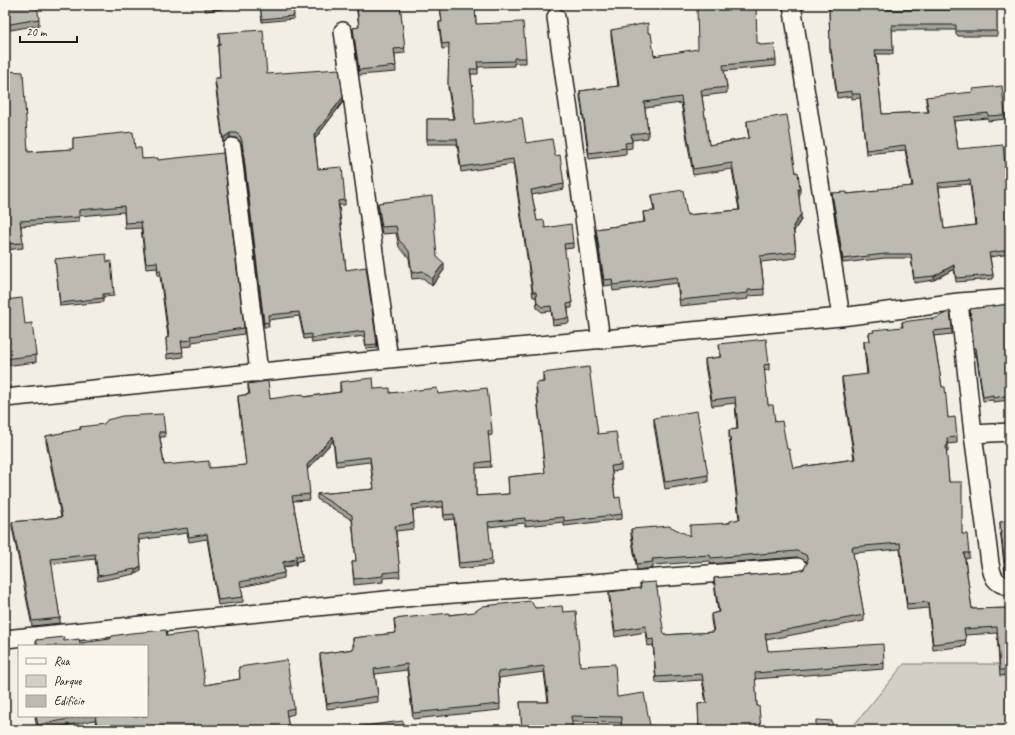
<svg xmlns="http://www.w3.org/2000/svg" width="1015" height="735" font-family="Caveat,sans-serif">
	<rect width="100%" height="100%" fill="#f2eee4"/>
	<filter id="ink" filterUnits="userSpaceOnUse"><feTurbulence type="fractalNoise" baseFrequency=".025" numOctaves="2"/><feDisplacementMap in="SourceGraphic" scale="8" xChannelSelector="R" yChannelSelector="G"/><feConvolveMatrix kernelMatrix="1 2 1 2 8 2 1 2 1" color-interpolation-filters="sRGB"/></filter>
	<g filter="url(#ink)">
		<!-- green -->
		<path fill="#d2cfc6" stroke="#777671" d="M 904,664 L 1010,664 L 1010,730 L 850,730 Z"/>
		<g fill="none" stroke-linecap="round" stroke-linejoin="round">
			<defs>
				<path id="street" d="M 792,5 L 841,317
					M 556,17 L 601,340
					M 343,31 L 389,359
					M 232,147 L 259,373
					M 959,302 L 973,434 L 990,563 C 992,576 995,585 1010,586
					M 5,398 L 389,359 L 841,317 L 959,302 L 1010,298
					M 973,434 L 1010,432
					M 5,639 L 415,597 L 798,567"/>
			</defs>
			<!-- street casing -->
			<use href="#street" stroke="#1c1c1c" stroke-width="20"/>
			<!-- street -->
			<use href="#street" stroke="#fbf7ec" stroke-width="17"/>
		</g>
		<!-- wall -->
		<path fill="#a3a098" stroke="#1c1c1c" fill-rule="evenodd" d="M 5,5 L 39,19 L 39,25 L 5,31 Z
			M 205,5 L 223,5 L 223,9 L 205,11 Z
			M 260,5 L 293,5 L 294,19 L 262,22 Z
			M 356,5 L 400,5 L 405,53 L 395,54 L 396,72 L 359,75 L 353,33 L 353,28 L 359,27 Z
			M 439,5 L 475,5 L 476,24 L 526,58 L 526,63 L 514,63 L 514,66 L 478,67 L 478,74 L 471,74 L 474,124 L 526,143 L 555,156 L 564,184 L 564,189 L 532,195 L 537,221 L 545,228 L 573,243 L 573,248 L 564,249 L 572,303 L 572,308 L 568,308 L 569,323 L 553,325 L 551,311 L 542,312 L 537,308 L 536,297 L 533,297 L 513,164 L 461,172 L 457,144 L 427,144 L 427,119 L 453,119 L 448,88 L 449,48 L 442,49 L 439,27 L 439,22 L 442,22 Z
			M 829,5 L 887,10 L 997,10 L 997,36 L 959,36 L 956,35 L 956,30 L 892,30 L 893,54 L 876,54 L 882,114 L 928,112 L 926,101 L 926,97 L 1005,115 L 1005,119 L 988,121 L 988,118 L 954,121 L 958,149 L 1006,176 L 1010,176 L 1010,254 L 990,257 L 993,275 L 993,279 L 956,282 L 954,269 L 934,280 L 914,283 L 911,258 L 885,258 L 843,263 L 832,198 L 832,193 L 847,194 L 878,191 L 912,186 L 905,150 L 866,154 L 860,98 L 852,99 L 852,96 L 837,98 L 831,53 L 830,53 ZM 970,184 L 975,225 L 944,229 L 939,187 Z
			M 611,30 L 648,33 L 654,56 L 757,43 L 776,60 L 776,66 L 724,71 L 727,87 L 727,93 L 702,96 L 709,145 L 749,138 L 747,127 L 747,121 L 796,173 L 800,189 L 800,195 L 799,195 L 801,220 L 794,231 L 796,252 L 796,258 L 761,262 L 764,289 L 764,295 L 748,296 L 748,299 L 680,306 L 677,283 L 613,291 L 612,285 L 604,286 L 596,235 L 596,229 L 644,222 L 643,212 L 654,211 L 652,201 L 652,195 L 687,215 L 739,210 L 732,169 L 693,175 L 681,103 L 645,108 L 648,132 L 648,138 L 632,140 L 632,148 L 626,149 L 626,154 L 589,159 L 580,97 L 580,91 L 618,86 L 611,36 Z
			M 219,33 L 267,74 L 343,102 L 315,139 L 318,169 L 345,200 L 345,205 L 339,205 L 346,270 L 377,344 L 377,348 L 366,349 L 364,336 L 312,343 L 311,338 L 304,339 L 299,316 L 268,320 L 269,327 L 264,327 L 242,146 L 240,141 L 236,138 L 230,137 L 223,143 L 215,83 L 215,78 L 220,78 L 218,50 L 218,45 L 219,45 Z
			M 5,71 L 28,152 L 73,149 L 73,138 L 135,148 L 142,159 L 158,160 L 244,328 L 244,334 L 192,342 L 192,346 L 182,347 L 183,357 L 167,359 L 166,338 L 168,337 L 160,276 L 158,276 L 157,268 L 146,269 L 141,228 L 125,229 L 124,212 L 79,216 L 79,222 L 21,226 L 23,248 L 5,250 Z
			M 378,203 L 437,257 L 444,270 L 432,286 L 423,278 L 412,279 L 409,258 L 399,247 L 396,233 L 382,234 L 378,210 Z
			M 55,259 L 107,262 L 114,293 L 114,296 L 103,297 L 103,302 L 60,306 Z
			M 5,300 L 25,324 L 36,355 L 36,362 L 5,366 Z
			M 1010,304 L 1010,400 L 993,402 L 993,400 L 983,401 L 976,353 L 974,353 L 970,309 Z
			M 932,320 L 952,329 L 952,334 L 934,336 L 942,387 L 948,418 L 957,437 L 957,443 L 948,444 L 948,452 L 946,452 L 949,482 L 962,534 L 969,553 L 969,558 L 965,559 L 972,609 L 1010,608 L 1010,675 L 1000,676 L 997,633 L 965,635 L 966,646 L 933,650 L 928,608 L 907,610 L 900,549 L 853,553 L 864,615 L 864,621 L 766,640 L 768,651 L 884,663 L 884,669 L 755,679 L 757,706 L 761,730 L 621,730 L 621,723 L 572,722 L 522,730 L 520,702 L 548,702 L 544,672 L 499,678 L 500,710 L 413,719 L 407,670 L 375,674 L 378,696 L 378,702 L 327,709 L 320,660 L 320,654 L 353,649 L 353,638 L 395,633 L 394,619 L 535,608 L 563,612 L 580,666 L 617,697 L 650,726 L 699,728 L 698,704 L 706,703 L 702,680 L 656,683 L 653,645 L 648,646 L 646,632 L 615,637 L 609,598 L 609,592 L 640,588 L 640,583 L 664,635 L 713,632 L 711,620 L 711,614 L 718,612 L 714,584 L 714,578 L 799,571 L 804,569 L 807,563 L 806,561 L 797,557 L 711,564 L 710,561 L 653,565 L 653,568 L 637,570 L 631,535 L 631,529 L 690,536 L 739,519 L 729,436 L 729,430 L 737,429 L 735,403 L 712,406 L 705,365 L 705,359 L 720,357 L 719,344 L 769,364 L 769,370 L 764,371 L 768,405 L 787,449 L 793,468 L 854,459 L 842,383 L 842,377 L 867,375 L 864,347 L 864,341 L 869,341 L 869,333 L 902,327 L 902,322 Z
			M 543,373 L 598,434 L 621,465 L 621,470 L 612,472 L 615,498 L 622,514 L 622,519 L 564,526 L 564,522 L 525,526 L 525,523 L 488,527 L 492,565 L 459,569 L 454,519 L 444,520 L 443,507 L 413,510 L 414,529 L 396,531 L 400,577 L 383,578 L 383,582 L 354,585 L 352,562 L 356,561 L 352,520 L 317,499 L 317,494 L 374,489 L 370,462 L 336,466 L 333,441 L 307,470 L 310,500 L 293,501 L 303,555 L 303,560 L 296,562 L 296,565 L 284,567 L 284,578 L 241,587 L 243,597 L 243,602 L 218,605 L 207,539 L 189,542 L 187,533 L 139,540 L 141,571 L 135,574 L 98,581 L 95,559 L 51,564 L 60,618 L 60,623 L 32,626 L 12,527 L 12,522 L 61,517 L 46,442 L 46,436 L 80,430 L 80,427 L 165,432 L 165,437 L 160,437 L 164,465 L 209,468 L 246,465 L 238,401 L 238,396 L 249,394 L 248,389 L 248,384 L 270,399 L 304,397 L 340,392 L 340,382 L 390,393 L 438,394 L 492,430 L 492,435 L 488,436 L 491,467 L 476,468 L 476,496 L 509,494 L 508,477 L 545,473 L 536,388 L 536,383 L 543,382 Z
			M 654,418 L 708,475 L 708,482 L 665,489 L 654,425 Z
			M 1010,521 L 1010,573 L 1005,573 L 1000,529 L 1000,522 Z
			M 167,636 L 205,685 L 240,679 L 239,667 L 294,708 L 294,714 L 287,716 L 289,730 L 97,730 L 95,720 L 43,730 L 37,730 L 35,716 L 147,716 L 147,646 L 36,646 L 36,640 L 80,643 Z"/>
		<!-- shaded-wall -->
		<path fill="#84827c" stroke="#1c1c1c" d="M 343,97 L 343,102 L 314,140 L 314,135 Z
			M 230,133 L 230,137 L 223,143 L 223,138 Z
			M 801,214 L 801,220 L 793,232 L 793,226 Z
			M 444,263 L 444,270 L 432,286 L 432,279 Z
			M 954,265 L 954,269 L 934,280 L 934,276 Z
			M 333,436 L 333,441 L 307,470 L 307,465 Z
			M 296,559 L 296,565 L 283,567 L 283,562 Z
			M 141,566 L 141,571 L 135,574 L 135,569 Z"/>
		<!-- building -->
		<path fill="#bdbab1" stroke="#1c1c1c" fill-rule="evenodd" d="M 5,5 L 37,5 L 39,19 L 5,25 Z
			M 205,5 L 222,5 L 205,7 Z
			M 260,5 L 293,5 L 294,16 L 262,19 Z
			M 357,5 L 400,5 L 405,48 L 394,49 L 396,66 L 359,70 L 353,28 L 359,27 Z
			M 440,5 L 475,5 L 476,24 L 523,22 L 526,58 L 514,58 L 514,61 L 477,62 L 478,69 L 470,69 L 474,98 L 474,124 L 522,118 L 526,143 L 552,139 L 555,156 L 560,155 L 564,184 L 531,190 L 537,221 L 544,220 L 545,228 L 571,224 L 573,243 L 564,244 L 572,303 L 567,304 L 569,318 L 553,320 L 551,306 L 542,307 L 537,303 L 536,292 L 533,292 L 513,159 L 461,167 L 457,139 L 427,139 L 427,119 L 454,119 L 448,83 L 449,43 L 442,44 L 439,22 L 442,22 Z
			M 697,5 L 756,5 L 757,43 L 760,43 L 760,45 L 774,44 L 776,60 L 723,65 L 727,87 L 701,90 L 709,145 L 749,138 L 747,121 L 787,115 L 796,173 L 798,172 L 800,189 L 798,189 L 801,214 L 793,226 L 796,252 L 760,256 L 764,289 L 748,290 L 748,293 L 680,300 L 677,277 L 613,285 L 612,279 L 604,280 L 596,229 L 645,222 L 643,212 L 655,211 L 652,195 L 683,190 L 687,215 L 740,210 L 732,163 L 693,169 L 681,97 L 644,102 L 648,132 L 631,134 L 632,142 L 625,143 L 626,148 L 589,153 L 580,91 L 619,86 L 611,30 L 648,23 L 648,33 L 651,33 L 654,56 L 698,49 Z
			M 829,5 L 887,5 L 887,10 L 997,10 L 997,31 L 956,31 L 956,25 L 892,25 L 893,50 L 875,50 L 882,114 L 929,112 L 926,97 L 973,92 L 973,89 L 1002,86 L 1005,115 L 988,116 L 988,113 L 953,117 L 958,149 L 1003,145 L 1006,176 L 1010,176 L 1010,250 L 989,253 L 993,275 L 956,278 L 954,265 L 934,276 L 914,278 L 911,254 L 885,254 L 843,259 L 832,193 L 847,192 L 847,194 L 878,191 L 878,189 L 913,186 L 905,145 L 866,150 L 860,94 L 852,94 L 852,91 L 837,93 L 831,49 L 830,49 ZM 970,180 L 976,225 L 944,229 L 938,183 Z
			M 263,30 L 267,74 L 339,69 L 343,97 L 314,135 L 318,169 L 342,167 L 345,200 L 338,201 L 346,270 L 366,267 L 377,344 L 366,345 L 364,331 L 312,338 L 311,334 L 304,335 L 299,312 L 268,315 L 269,322 L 264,323 L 242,141 L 240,136 L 236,133 L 230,133 L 223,138 L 215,78 L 220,78 L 218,45 L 220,45 L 219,33 Z
			M 5,71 L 23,72 L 28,152 L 73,149 L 73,138 L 133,132 L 135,148 L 141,148 L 142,159 L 158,158 L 158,160 L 223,153 L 244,328 L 191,336 L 192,340 L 181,341 L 183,352 L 167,354 L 166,338 L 169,337 L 160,270 L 158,271 L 157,262 L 146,263 L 141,222 L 125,223 L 124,206 L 79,210 L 79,217 L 20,221 L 23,243 L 5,244 Z
			M 432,196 L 437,257 L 444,263 L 432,279 L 423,271 L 412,273 L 409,251 L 399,240 L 396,226 L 382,227 L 378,203 Z
			M 106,254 L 107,262 L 111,261 L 114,293 L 103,294 L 103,298 L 60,303 L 55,259 Z
			M 22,298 L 25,324 L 32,323 L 36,355 L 5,359 L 5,300 Z
			M 1010,304 L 1010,395 L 993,398 L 993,395 L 983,397 L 976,348 L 974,348 L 970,309 Z
			M 950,311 L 952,329 L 933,331 L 942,387 L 945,387 L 948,418 L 955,417 L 957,437 L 947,438 L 948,446 L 946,446 L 949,482 L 962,482 L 962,534 L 967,534 L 969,553 L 964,553 L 972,609 L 1010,608 L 1010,670 L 1000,670 L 997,627 L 964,629 L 966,640 L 933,644 L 928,602 L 907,604 L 900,543 L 852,547 L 864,615 L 765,634 L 768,651 L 883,644 L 884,663 L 755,673 L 757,706 L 759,706 L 761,730 L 621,730 L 622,717 L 571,716 L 573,730 L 522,730 L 520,702 L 549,702 L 544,666 L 498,672 L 500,704 L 413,713 L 407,664 L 374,669 L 378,696 L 327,704 L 320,654 L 354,649 L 353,638 L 396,633 L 394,619 L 449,613 L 449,615 L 474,612 L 483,606 L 531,601 L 535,608 L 562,606 L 563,612 L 576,611 L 580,666 L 615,664 L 617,697 L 644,693 L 650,726 L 699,728 L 698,704 L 707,703 L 702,674 L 656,677 L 653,639 L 648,640 L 646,626 L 615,631 L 609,592 L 641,588 L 640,583 L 656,582 L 664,635 L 714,632 L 711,614 L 719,612 L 714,578 L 799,571 L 804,569 L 808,561 L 806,555 L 797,551 L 711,558 L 710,555 L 652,559 L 653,562 L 637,564 L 631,529 L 669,526 L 690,536 L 690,525 L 730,523 L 730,521 L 740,519 L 729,430 L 738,429 L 735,397 L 712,400 L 705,359 L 721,357 L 719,344 L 766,339 L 769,364 L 764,365 L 768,405 L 773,405 L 775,422 L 782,421 L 787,449 L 789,449 L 793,468 L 855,459 L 842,377 L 868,374 L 864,341 L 870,341 L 869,333 L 874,332 L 873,330 L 903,327 L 902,322 L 932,318 L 932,320 Z
			M 589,367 L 598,434 L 616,432 L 621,465 L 611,466 L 615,498 L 620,497 L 622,514 L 564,521 L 564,517 L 525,521 L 525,518 L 488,522 L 492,560 L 459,563 L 454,514 L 444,515 L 443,501 L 412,505 L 414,523 L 395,526 L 400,571 L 383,573 L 383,576 L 354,579 L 352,562 L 356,561 L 352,515 L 317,494 L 374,489 L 370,457 L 336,461 L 333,436 L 307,465 L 310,494 L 292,496 L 303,555 L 296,556 L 296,559 L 283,562 L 284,573 L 240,582 L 243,597 L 218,600 L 207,534 L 189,537 L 187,528 L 138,535 L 141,566 L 135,569 L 98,576 L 95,554 L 51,559 L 60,618 L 32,621 L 12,522 L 62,517 L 46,436 L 81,429 L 80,427 L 104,424 L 107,420 L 122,416 L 163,414 L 165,432 L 159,432 L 164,465 L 209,461 L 209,468 L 246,465 L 238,396 L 250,394 L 248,384 L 268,381 L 270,399 L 303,394 L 304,397 L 341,392 L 340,382 L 373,378 L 374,389 L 390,388 L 390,393 L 437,388 L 438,394 L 487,388 L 492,430 L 488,431 L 491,461 L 476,463 L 476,496 L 509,494 L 508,477 L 545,473 L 536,383 L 544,382 L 543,373 Z
			M 697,411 L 708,475 L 665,482 L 654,418 Z
			M 1010,521 L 1010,566 L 1005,566 L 1000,522 Z
			M 166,630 L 167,636 L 198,632 L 205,685 L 240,679 L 239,667 L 287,660 L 294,708 L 286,710 L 289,730 L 136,730 L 132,727 L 133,730 L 98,730 L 95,716 L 147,716 L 147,646 L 38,646 L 36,640 L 64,637 L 64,641 L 79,639 L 80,643 L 110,639 L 112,636 L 131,633 Z
			M 36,716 L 84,716 L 38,725 Z
			M 816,720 L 832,721 L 832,730 L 816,730 Z
			M 403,721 L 404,730 L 332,730 Z"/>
	</g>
	<!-- margin -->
	<rect width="1015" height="735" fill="none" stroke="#fbf7ec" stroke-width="20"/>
	<rect x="10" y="10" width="995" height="715" fill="none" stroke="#1c1c1c" stroke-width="1.5" filter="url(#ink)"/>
	<!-- legend -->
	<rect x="18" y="645" width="130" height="72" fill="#fbf7ec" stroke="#a29f99"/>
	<rect x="26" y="658" width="20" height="6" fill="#fbf7ec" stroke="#a29f99"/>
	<text x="54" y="665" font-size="12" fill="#1c1c1c">Rua</text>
	<rect x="26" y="675" width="20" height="12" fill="#d2cfc6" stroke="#a29f99"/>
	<text x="54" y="685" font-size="12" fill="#1c1c1c">Parque</text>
	<rect x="26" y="695" width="20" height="12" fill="#bdbab1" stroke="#a29f99"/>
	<text x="54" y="705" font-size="12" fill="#1c1c1c">Edifício</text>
	<!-- scale -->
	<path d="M20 36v6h57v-6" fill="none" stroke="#1c1c1c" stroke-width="2"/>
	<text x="26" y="36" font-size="12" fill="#1c1c1c" stroke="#fbf7ec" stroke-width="3" paint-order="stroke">20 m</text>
</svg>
